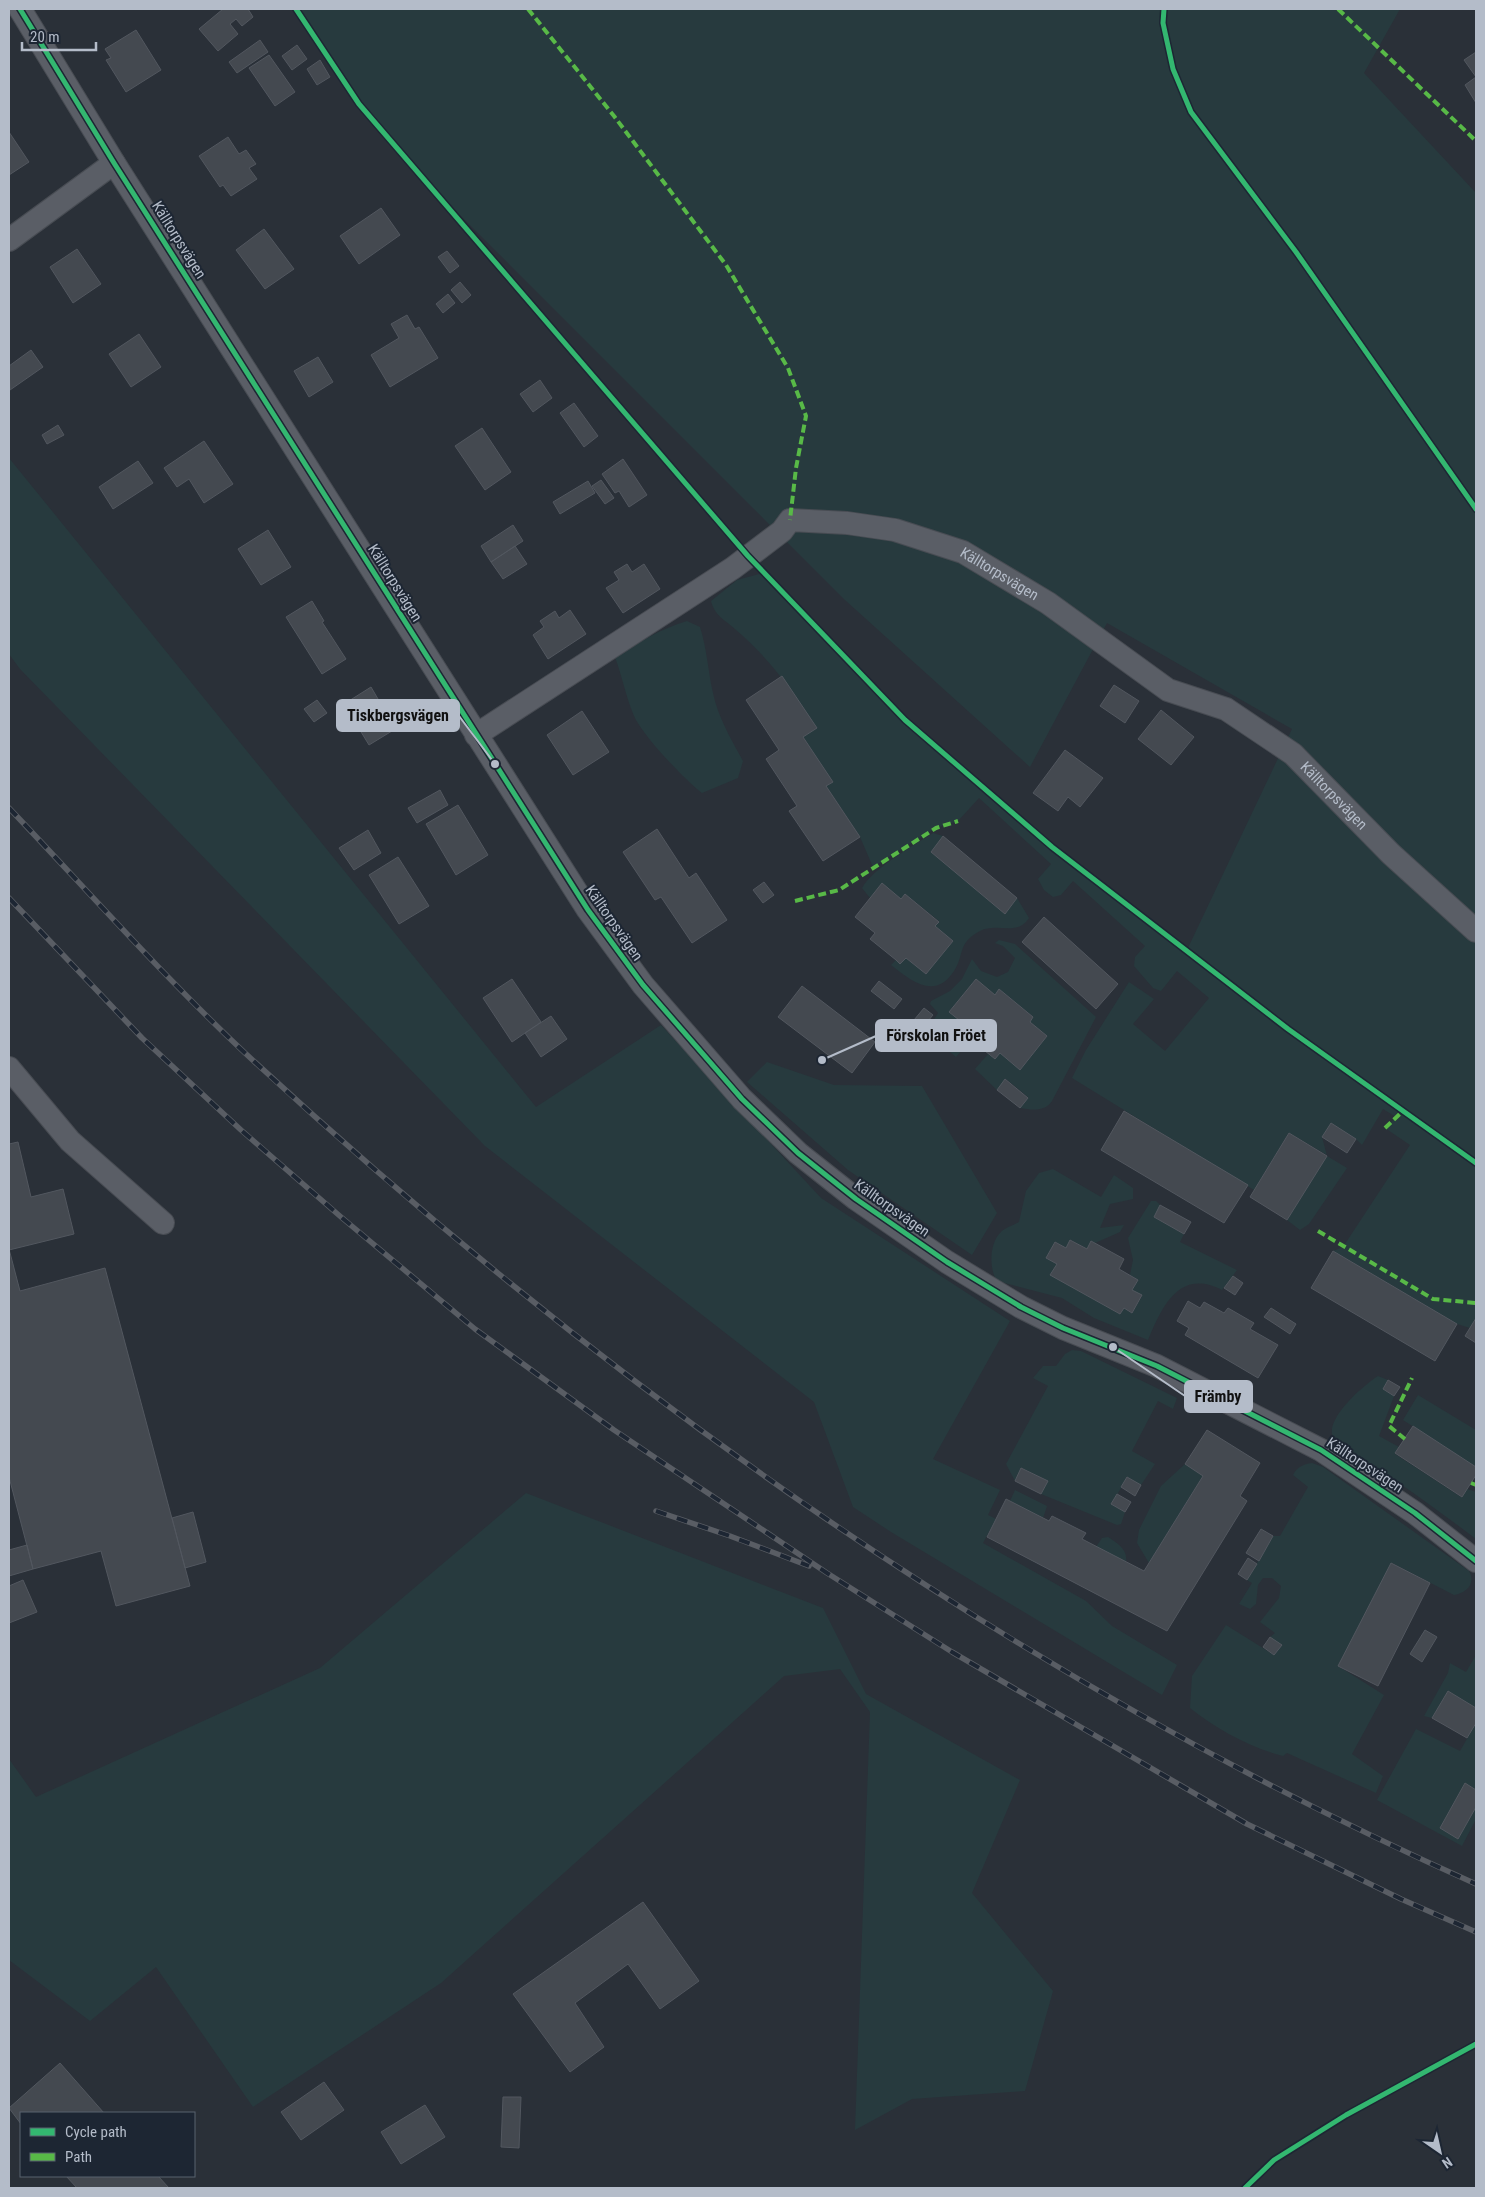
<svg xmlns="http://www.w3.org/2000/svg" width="1485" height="2197" font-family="'Roboto Condensed',sans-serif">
	<rect width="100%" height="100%" fill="#2a3038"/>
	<!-- green -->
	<path fill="#273a3e" d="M 297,9 L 1400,9 L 1364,73 L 1476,193 L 1476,1318 L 1470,1328 L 1457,1324 L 1333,1251 L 1343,1247 L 1410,1145 L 1385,1128 L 1396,1117 L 1383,1109 L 1362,1145 L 1356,1139 L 1322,1137 L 1327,1156 L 1347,1168 L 1309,1224 L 1300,1230 L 1287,1220 L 1327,1155 L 1289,1133 L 1254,1190 L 1072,1078 L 1086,1050 L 1129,982 L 1154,999 L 1133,1024 L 1165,1051 L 1209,998 L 1177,971 L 1161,991 L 1153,988 L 1134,966 L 1135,957 L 1145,946 L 1073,881 L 1061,895 L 1053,897 L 1044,890 L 1038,879 L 1051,864 L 979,798 L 958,821 L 936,828 L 873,867 L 860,837 L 826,786 L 832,782 L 803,737 L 816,728 C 791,689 771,660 735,629 C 725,620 714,615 711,601 L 737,580 L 763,573 L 888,701 L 985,789 L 1068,863 L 1187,950 L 1292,729 L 1107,623 L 1030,767 L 845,600 L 384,139 Z
		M 9,458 L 536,1107 L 661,1025 L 821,1198 L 1010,1321 L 933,1459 L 1000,1490 L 988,1515 L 996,1519 L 983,1543 L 1086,1601 L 1112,1626 L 1177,1665 L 1162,1695 L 891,1532 L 853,1507 L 814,1402 L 485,1146 L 20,669 L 9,654 Z
		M 687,621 L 700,627 C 707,649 708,671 713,693 C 718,717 731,739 743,761 L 738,778 L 702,793 C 684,779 643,736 634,716 C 626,697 622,676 615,657 C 639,642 660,629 687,621 Z
		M 933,833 L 943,836 L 931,852 L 1004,913 L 1017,898 L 1029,918 C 1017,937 997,922 980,931 C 957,943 965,954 954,971 C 935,1001 910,980 891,965 L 896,960 L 906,958 L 926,974 L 953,941 L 935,926 L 939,921 L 905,894 L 901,899 L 882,883 L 870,898 L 862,888 C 872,869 914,845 933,833 Z
		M 999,940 L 1015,944 L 1096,1017 L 1052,1101 C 1045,1112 1031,1110 1020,1108 L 1028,1097 L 1006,1079 L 997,1090 L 975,1069 L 988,1054 L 995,1059 L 1000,1053 L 1020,1070 L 1047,1036 L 1030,1022 L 1033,1017 L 1000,990 L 995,995 L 976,979 L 949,1012 L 969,1028 L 971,1040 L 956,1057 L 926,1032 L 938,1013 L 930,1004 L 931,1001 L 950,991 L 962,979 L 972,959 L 981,971 L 997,977 L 1008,972 L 1015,958 L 1003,946 L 995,943 Z
		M 767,1062 L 834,1085 L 922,1086 L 997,1213 L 972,1255 L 848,1170 L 747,1082 Z
		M 1053,1169 L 1101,1197 L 1114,1175 L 1133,1188 L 1133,1199 L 1110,1204 L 1100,1228 L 1124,1225 L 1120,1232 L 1095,1243 L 1091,1241 L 1087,1249 L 1071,1240 L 1066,1248 L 1055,1242 L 1046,1258 L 1057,1264 L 1051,1275 L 1120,1314 L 1124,1308 L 1132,1313 L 1142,1296 L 1132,1290 L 1138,1280 L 1130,1275 L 1133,1260 L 1128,1238 L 1151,1201 L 1156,1201 L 1160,1205 L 1154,1217 L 1184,1234 L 1180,1242 L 1237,1270 L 1222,1290 C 1179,1268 1162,1307 1148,1340 L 1094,1318 L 1062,1298 L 997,1281 C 989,1269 989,1243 1001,1232 C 1005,1228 1014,1225 1019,1222 L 1026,1191 L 1039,1173 Z
		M 1072,1350 L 1081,1351 L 1177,1398 L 1173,1409 L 1158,1401 L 1132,1451 L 1155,1464 L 1141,1485 L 1127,1478 L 1112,1503 L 1125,1512 L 1121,1524 L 1117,1525 L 1041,1494 L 1047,1481 L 1022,1468 L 1015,1481 L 1006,1464 L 1048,1386 L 1033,1378 L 1043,1366 L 1056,1366 L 1065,1354 Z
		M 1378,1376 L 1388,1380 L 1383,1389 L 1394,1396 L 1379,1436 L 1399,1447 L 1395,1454 L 1461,1497 L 1467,1489 L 1476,1492 L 1476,1539 C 1439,1511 1401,1483 1360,1458 C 1350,1452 1335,1447 1332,1434 C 1329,1415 1364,1385 1378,1376 Z
		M 1418,1395 L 1476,1430 L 1476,1467 L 1403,1420 Z
		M 1312,1463 L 1323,1467 L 1469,1571 C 1476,1583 1467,1593 1454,1595 L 1392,1563 L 1338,1666 L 1384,1695 L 1352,1754 L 1383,1776 L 1376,1793 L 1287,1753 L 1283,1756 C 1249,1747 1218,1730 1190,1708 L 1192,1676 L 1226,1625 L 1274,1655 L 1281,1645 L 1270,1637 L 1275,1633 L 1260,1622 L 1279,1598 L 1281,1586 L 1272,1578 L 1263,1578 L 1258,1585 L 1256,1604 L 1250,1609 L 1239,1604 L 1252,1583 L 1247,1580 L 1273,1536 L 1280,1536 L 1308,1487 L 1293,1475 C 1297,1467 1303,1464 1312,1463 Z
		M 1185,1464 L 1203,1476 L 1149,1563 L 1137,1543 L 1139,1530 L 1161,1486 Z
		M 1015,1490 L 1047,1506 L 1043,1518 L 1010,1501 Z
		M 526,1493 L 823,1608 L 866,1694 L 1020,1780 L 972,1893 L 1053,1991 L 1025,2091 L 912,2099 L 855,2130 L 870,1712 L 840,1669 L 784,1676 L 441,1983 L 253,2107 L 156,1967 L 90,2021 L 9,1960 L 9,1759 L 36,1797 L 320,1668 Z
		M 1108,1537 C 1117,1543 1128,1549 1126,1562 L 1096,1547 L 1102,1538 Z
		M 1476,1655 L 1476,1708 L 1448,1691 L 1432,1718 L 1424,1716 L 1448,1673 L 1450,1663 L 1466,1672 Z
		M 1476,1723 L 1476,1819 L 1462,1846 L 1377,1800 L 1416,1729 L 1460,1751 Z"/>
	<!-- building -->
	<path fill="#444950" stroke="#52575f" d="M 223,9 L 248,9 L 253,17 L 242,26 L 236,19 L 230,24 L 238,34 L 218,51 L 199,29 Z
		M 136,30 L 161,70 L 126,92 L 106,60 L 111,58 L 105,49 Z
		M 260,40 L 268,52 L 237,73 L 229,62 Z
		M 297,45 L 307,59 L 292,70 L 282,56 Z
		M 1476,52 L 1476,103 L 1465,85 L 1476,77 L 1464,60 Z
		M 269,55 L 295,92 L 275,106 L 249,68 Z
		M 320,60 L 330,77 L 317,85 L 307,69 Z
		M 9,132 L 29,162 L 9,175 Z
		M 228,137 L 239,154 L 246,150 L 256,164 L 249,168 L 257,179 L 231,196 L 223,185 L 220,187 L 199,156 Z
		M 381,208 L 400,235 L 359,264 L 340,236 Z
		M 264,229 L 294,269 L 265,289 L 236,250 Z
		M 77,249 L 101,284 L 73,303 L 50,267 Z
		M 447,251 L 459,266 L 450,273 L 438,257 Z
		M 460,282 L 471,295 L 462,303 L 451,290 Z
		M 448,294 L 455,303 L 443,313 L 436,304 Z
		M 407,315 L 415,329 L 419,327 L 438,358 L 390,387 L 371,355 L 399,338 L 391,324 Z
		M 139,334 L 161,367 L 131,387 L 109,354 Z
		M 31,350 L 43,367 L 10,390 L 9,366 Z
		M 318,357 L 333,382 L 309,397 L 294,371 Z
		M 540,380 L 552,398 L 533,412 L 520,394 Z
		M 574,403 L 598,436 L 584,447 L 560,413 Z
		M 58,425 L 64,435 L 47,444 L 42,435 Z
		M 482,428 L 511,472 L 485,490 L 455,446 Z
		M 204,441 L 233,484 L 204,503 L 189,479 L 177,487 L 164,468 Z
		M 623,459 L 647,495 L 629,507 L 619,491 L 615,493 L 602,474 Z
		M 138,461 L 153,483 L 113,509 L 99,487 Z
		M 601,480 L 614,498 L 605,504 L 592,486 Z
		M 588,481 L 595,493 L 560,514 L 553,502 Z
		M 513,525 L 523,541 L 491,562 L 481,546 Z
		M 268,530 L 291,567 L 261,585 L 238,549 Z
		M 515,546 L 527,564 L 503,579 L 491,562 Z
		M 627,564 L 632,572 L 644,564 L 660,589 L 623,613 L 606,588 L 619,580 L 614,572 Z
		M 312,601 L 324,621 L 322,622 L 346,659 L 322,674 L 286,617 Z
		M 570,610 L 586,634 L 548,659 L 533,635 L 544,627 L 540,621 L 555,611 L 559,618 Z
		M 782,676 L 817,728 L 803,737 L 833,782 L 826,786 L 860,837 L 823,861 L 789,811 L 797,806 L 766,759 L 779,750 L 746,700 Z
		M 1114,685 L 1139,701 L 1125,723 L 1100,706 Z
		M 371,687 L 388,716 L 384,718 L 392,731 L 369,745 L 344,704 Z
		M 317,700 L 327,713 L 314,722 L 304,709 Z
		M 1161,710 L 1194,737 L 1171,765 L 1138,739 Z
		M 582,711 L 609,752 L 573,775 L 547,735 Z
		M 1065,750 L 1103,778 L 1080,807 L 1068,797 L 1058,811 L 1033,793 Z
		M 440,790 L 448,805 L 417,823 L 408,808 Z
		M 458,805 L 488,855 L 456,875 L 426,824 Z
		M 657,829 L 689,878 L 696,873 L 727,920 L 692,943 L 661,897 L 655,900 L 623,852 Z
		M 368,830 L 381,853 L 354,870 L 339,848 Z
		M 943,836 L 1017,898 L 1005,914 L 931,852 Z
		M 398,857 L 429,906 L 399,924 L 369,875 Z
		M 764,882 L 774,895 L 763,903 L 753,890 Z
		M 882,883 L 901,899 L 905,894 L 939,922 L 935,926 L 953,941 L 926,974 L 906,958 L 900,964 L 896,960 L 870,939 L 875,933 L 855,917 Z
		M 1044,917 L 1118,984 L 1096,1009 L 1022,942 Z
		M 512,979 L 541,1022 L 512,1042 L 483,998 Z
		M 976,979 L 995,995 L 999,989 L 1033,1017 L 1030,1022 L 1047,1036 L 1020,1070 L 1000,1053 L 995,1059 L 964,1034 L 969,1028 L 949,1012 Z
		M 879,981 L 902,999 L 894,1009 L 871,991 Z
		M 802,986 L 875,1042 L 852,1073 L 778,1017 Z
		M 924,1008 L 933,1015 L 923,1027 L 914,1020 Z
		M 551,1016 L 567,1039 L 541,1057 L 525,1033 Z
		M 1005,1079 L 1028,1098 L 1020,1108 L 997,1090 Z
		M 1124,1111 L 1248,1185 L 1224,1223 L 1101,1150 Z
		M 1331,1123 L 1356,1139 L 1347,1153 L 1322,1137 Z
		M 1289,1133 L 1327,1156 L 1287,1220 L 1250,1197 Z
		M 18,1142 L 31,1197 L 63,1189 L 74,1234 L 9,1250 L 9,1144 Z
		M 1160,1205 L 1191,1222 L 1184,1234 L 1154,1217 Z
		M 1070,1240 L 1087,1249 L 1091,1241 L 1124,1259 L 1119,1269 L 1138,1280 L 1132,1290 L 1142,1295 L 1132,1313 L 1124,1308 L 1120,1314 L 1050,1275 L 1057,1264 L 1046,1258 L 1055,1242 L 1066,1248 Z
		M 9,1249 L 20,1291 L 105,1268 L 190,1586 L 116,1606 L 101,1551 L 33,1569 L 9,1477 Z
		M 1333,1251 L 1457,1324 L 1435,1361 L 1311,1288 Z
		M 1233,1276 L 1243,1283 L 1235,1295 L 1224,1288 Z
		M 1188,1301 L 1200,1308 L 1204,1302 L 1224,1313 L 1228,1308 L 1254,1323 L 1250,1329 L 1278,1345 L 1258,1378 L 1185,1335 L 1189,1328 L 1177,1321 Z
		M 1271,1308 L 1296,1324 L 1290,1334 L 1264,1317 Z
		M 1476,1318 L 1476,1343 L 1465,1336 Z
		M 1388,1380 L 1400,1387 L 1394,1396 L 1383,1389 Z
		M 1413,1426 L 1476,1467 L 1476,1475 L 1462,1497 L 1395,1453 Z
		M 1207,1430 L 1260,1463 L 1240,1496 L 1247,1501 L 1167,1631 L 987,1537 L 1006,1499 L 1049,1521 L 1052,1516 L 1086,1533 L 1082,1539 L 1144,1571 L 1203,1476 L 1185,1464 Z
		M 1021,1468 L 1048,1481 L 1041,1494 L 1015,1481 Z
		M 1127,1477 L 1141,1485 L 1135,1496 L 1121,1487 Z
		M 1117,1494 L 1131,1502 L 1125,1512 L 1111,1504 Z
		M 193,1512 L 206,1562 L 185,1568 L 172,1518 Z
		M 1261,1529 L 1273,1536 L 1259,1561 L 1246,1553 Z
		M 27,1545 L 33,1569 L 9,1576 L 9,1550 Z
		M 1248,1558 L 1257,1564 L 1247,1580 L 1238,1574 Z
		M 1391,1563 L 1430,1583 L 1378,1686 L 1338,1666 Z
		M 23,1580 L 37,1612 L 9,1623 L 9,1586 Z
		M 1425,1630 L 1437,1637 L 1422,1662 L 1410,1654 Z
		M 1270,1637 L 1282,1645 L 1274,1655 L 1263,1647 Z
		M 1448,1691 L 1476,1708 L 1476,1723 L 1467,1738 L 1432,1718 Z
		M 1465,1783 L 1476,1790 L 1476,1807 L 1458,1839 L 1440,1828 Z
		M 643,1902 L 699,1981 L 660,2009 L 628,1964 L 575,2003 L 604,2047 L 570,2072 L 513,1994 Z
		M 60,2063 L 104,2113 L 21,2113 L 21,2124 L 9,2108 Z
		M 324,2082 L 344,2110 L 301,2140 L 281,2112 Z
		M 503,2097 L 521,2097 L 519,2148 L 501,2147 Z
		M 425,2105 L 445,2137 L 401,2164 L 381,2132 Z
		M 66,2176 L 158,2176 L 169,2188 L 77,2188 Z"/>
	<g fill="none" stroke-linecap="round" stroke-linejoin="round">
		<defs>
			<g id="street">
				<path d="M 20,9 L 114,163 L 588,910 L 643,985 L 742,1099 L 798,1153 L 856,1199 L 947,1262 L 1021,1307 L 1063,1328 L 1157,1366 L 1321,1450 L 1415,1513 L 1476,1561"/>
				<path d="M 9,240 L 114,163"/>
				<path id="s1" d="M 476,735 L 733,568 L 782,531 L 790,520 L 847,523 L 895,530 L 963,552 L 1048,603 L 1168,690 L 1226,709 L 1293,754 L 1391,854 L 1476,931"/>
				<path d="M 9,1068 L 70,1141 L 163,1223"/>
			</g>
		</defs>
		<!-- street casing -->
		<use href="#street" stroke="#484c53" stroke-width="24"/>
		<!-- street -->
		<use href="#street" stroke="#5a5e66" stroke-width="22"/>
		<defs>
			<path id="rail" d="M 9,808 C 87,890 162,975 245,1053 C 610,1391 1021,1681 1476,1884
				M 9,898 L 142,1038 L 241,1130 L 341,1217 L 475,1329 L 614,1430 L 827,1573 L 952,1652 L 1247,1824 L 1401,1899 L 1476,1932
				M 656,1511 L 730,1536 L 809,1566"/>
		</defs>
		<!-- rail casing -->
		<use href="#rail" stroke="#595d64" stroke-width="5.5"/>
		<!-- rail -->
		<use href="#rail" stroke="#1d2633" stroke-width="4" stroke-dasharray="11" stroke-linecap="butt"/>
		<!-- quiet -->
		<path stroke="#58b947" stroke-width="4" stroke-dasharray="8 4" stroke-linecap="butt" d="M 528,9 L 614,116 L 726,265 L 788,368 L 806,416 L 796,468 L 790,520
			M 1338,9 L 1476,141
			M 795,901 L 839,890 L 936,828 L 958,821
			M 1385,1128 L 1403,1111
			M 1318,1231 L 1433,1299 L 1476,1303
			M 1405,1439 L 1389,1426 L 1412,1378
			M 1471,1483 L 1476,1485"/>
		<defs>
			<path id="cycleway" d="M 20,9 L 114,163 L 588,910 L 643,985 L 742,1099 L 798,1153 L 856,1199 L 947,1262 L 1021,1307 L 1063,1328 L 1157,1366 L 1321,1450 L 1415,1513 L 1476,1561
				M 296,9 L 359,104 L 748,556 L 905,720 L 1052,847 L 1288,1029 L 1476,1163
				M 1164,9 L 1163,23 L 1173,69 L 1191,112 L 1296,252 L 1476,509
				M 1245,2188 L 1274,2160 L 1346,2115 L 1476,2044"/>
		</defs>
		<!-- cycleway casing -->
		<use href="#cycleway" stroke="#1d2633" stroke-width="8"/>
		<!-- cycleway -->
		<use href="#cycleway" stroke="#33b770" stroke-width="5"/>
	</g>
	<g text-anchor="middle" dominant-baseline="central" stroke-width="4" stroke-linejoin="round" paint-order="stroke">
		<!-- street labels -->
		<g font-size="15" fill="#b4bcc9" stroke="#1d2633">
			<text transform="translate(179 240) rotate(58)">Källtorpsvägen</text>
			<text stroke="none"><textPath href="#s1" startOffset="601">Källtorpsvägen</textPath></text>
			<text transform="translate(395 583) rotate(58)">Källtorpsvägen</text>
			<text stroke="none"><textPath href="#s1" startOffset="1006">Källtorpsvägen</textPath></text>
			<text transform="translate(614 923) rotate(55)">Källtorpsvägen</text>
			<text transform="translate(892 1208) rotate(35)">Källtorpsvägen</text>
			<text transform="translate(1365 1465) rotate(33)">Källtorpsvägen</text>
		</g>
	</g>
	<!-- callouts -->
	<path fill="none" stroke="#b4bcc9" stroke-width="2" d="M495 764L459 716M822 1060L876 1036M1113 1347L1185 1396"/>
	<g fill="#b4bcc9" stroke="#1d2633" stroke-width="2">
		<circle cx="495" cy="764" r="5"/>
		<circle cx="822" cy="1060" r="5"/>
		<circle cx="1113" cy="1347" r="5"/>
	</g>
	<g fill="#b4bcc9" stroke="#b4bcc9" stroke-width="2">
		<rect x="337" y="700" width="122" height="31" rx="5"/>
		<rect x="876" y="1020" width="120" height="31" rx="5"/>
		<rect x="1185" y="1381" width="67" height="31" rx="5"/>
	</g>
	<g font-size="16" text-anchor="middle" font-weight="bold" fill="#111">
		<text x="398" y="721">Tiskbergsvägen</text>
		<text x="936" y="1041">Förskolan Fröet</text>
		<text x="1218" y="1402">Främby</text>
	</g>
	<!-- border -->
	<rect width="1485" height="2197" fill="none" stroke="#b4bcc9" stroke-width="20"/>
	<!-- legend -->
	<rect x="20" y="2112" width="175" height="65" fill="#1d2633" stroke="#59626f"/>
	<rect x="30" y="2128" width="25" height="8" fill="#33b770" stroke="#59626f"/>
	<text x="65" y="2137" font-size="15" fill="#b4bcc9">Cycle path</text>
	<rect x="30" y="2153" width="25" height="8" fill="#58b947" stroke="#59626f"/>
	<text x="65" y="2162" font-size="15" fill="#b4bcc9">Path</text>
	<!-- north arrow -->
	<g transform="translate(1440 2152) rotate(146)" stroke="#1d2633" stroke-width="4" paint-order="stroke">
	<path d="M0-4L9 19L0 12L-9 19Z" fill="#b4bcc9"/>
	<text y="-8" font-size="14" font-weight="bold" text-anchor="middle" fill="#b4bcc9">N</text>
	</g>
	<!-- scale -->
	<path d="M22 42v8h74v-8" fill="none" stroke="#b4bcc9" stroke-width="2.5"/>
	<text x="30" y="42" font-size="15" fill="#b4bcc9" stroke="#1d2633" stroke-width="4" paint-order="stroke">20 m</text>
</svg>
